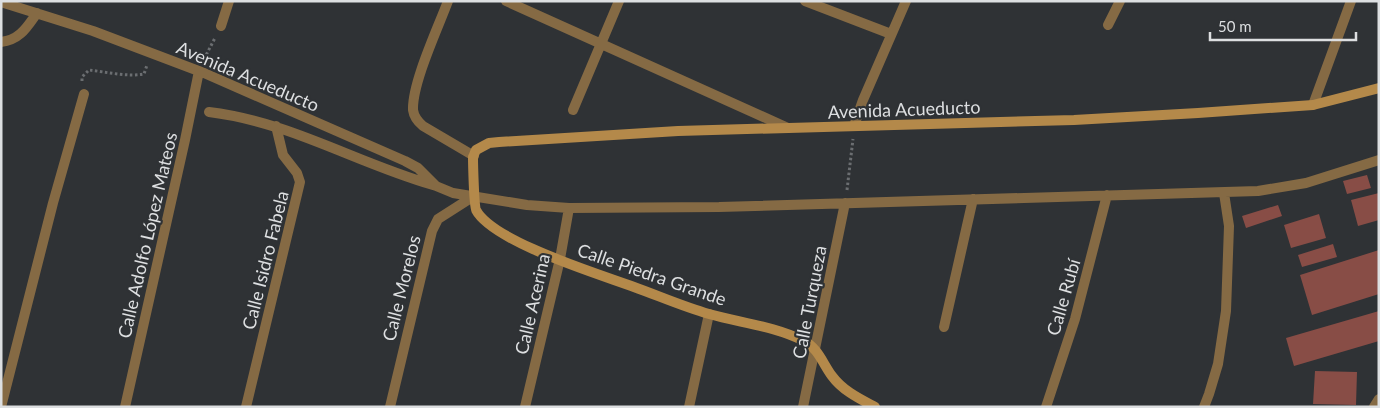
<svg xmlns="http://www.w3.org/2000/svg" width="1380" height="408" font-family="Lato,sans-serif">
	<rect width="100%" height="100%" fill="#2f3235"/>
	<!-- building -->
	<path fill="#884d46" d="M 1367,175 L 1371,188 L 1347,194 L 1343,181 Z
		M 1379,193 L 1379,220 L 1358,226 L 1351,200 Z
		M 1278,205 L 1282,216 L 1246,228 L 1242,216 Z
		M 1319,214 L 1326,238 L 1291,248 L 1284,225 Z
		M 1333,244 L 1337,257 L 1302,267 L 1298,255 Z
		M 1379,250 L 1379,294 L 1312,315 L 1300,275 Z
		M 1379,311 L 1379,341 L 1294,366 L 1286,338 Z
		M 1315,371 L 1357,372 L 1356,405 L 1313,404 Z"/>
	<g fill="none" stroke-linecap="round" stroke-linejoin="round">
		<!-- path -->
		<path stroke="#6b6e71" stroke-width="3" stroke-dasharray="2.5 2.5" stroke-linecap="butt" d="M 204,59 L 215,38
			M 82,81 L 82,77 L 89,70 C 106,72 128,77 144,74 L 147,65
			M 847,190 L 853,139"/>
		<!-- street -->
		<path stroke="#856a44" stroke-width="10" d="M 448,1 C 438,28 412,83 413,110 C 414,117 417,121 423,126 L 474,156
			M 506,1 L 788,128
			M 805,1 L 891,34
			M 1,2 L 93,31 L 204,73 L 405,161 L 418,168 L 436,186 L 453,193 L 527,205 L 569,208 L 719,207 L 1258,191 L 1306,183 L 1379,160
			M 1108,25 L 1120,1
			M 221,26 L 229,1
			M 1,42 C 20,40 27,27 37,13
			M 1313,105 L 1351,1
			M 573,110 L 619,1
			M 209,112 C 291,122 356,163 433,185
			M 854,126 L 863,100 L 906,1
			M 944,327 L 973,199
			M 1,407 L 53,203 L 84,94
			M 125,407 L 185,140 L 199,71
			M 246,407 L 300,182 L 297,173 L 283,155 L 276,126
			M 390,407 L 432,231 L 438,219 L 474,196
			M 525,407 L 560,259 L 569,208
			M 689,407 L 709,314
			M 803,407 L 845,203
			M 1046,407 L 1075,319 L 1107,195
			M 1204,407 L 1209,394 L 1218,364 L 1226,311 L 1229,226 L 1224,193
			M 1374,407 L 1379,399"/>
		<!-- secondary -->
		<path stroke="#b4894a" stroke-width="10" d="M 875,407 C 860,399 843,391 832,376 C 823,364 818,348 804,341 C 774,326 741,323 709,314 C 684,307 659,296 634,287 C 599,274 493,242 476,210 C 474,208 473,161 473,157 C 474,155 475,152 476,150 L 489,143 L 499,142 L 678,131 L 1074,120 L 1198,113 L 1313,105 L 1379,88"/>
	</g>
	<g text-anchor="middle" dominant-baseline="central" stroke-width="4.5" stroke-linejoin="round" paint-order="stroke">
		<!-- street labels -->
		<g font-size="18" fill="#dddfe1" stroke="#2f3235">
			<text transform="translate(248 76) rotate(23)">Avenida Acueducto</text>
			<text transform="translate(904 109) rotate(-2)">Avenida Acueducto</text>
			<text transform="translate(147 235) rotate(-77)">Calle Adolfo López Mateos</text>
			<text transform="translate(265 260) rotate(-76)">Calle Isidro Fabela</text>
			<text transform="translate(652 274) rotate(19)">Calle Piedra Grande</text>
			<text transform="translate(401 288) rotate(-76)">Calle Morelos</text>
			<text transform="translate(1063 297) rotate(-74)">Calle Rubí</text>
			<text transform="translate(809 302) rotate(-79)">Calle Turqueza</text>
			<text transform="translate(532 304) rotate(-77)">Calle Acerina</text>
		</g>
	</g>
	<!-- border -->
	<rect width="1380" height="408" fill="none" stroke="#dddfe1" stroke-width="5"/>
	<!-- scale -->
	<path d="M1210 32v8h146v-8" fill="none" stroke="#dddfe1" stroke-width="2.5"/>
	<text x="1218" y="32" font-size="15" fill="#dddfe1" stroke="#2f3235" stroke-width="4" paint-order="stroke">50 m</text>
</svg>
